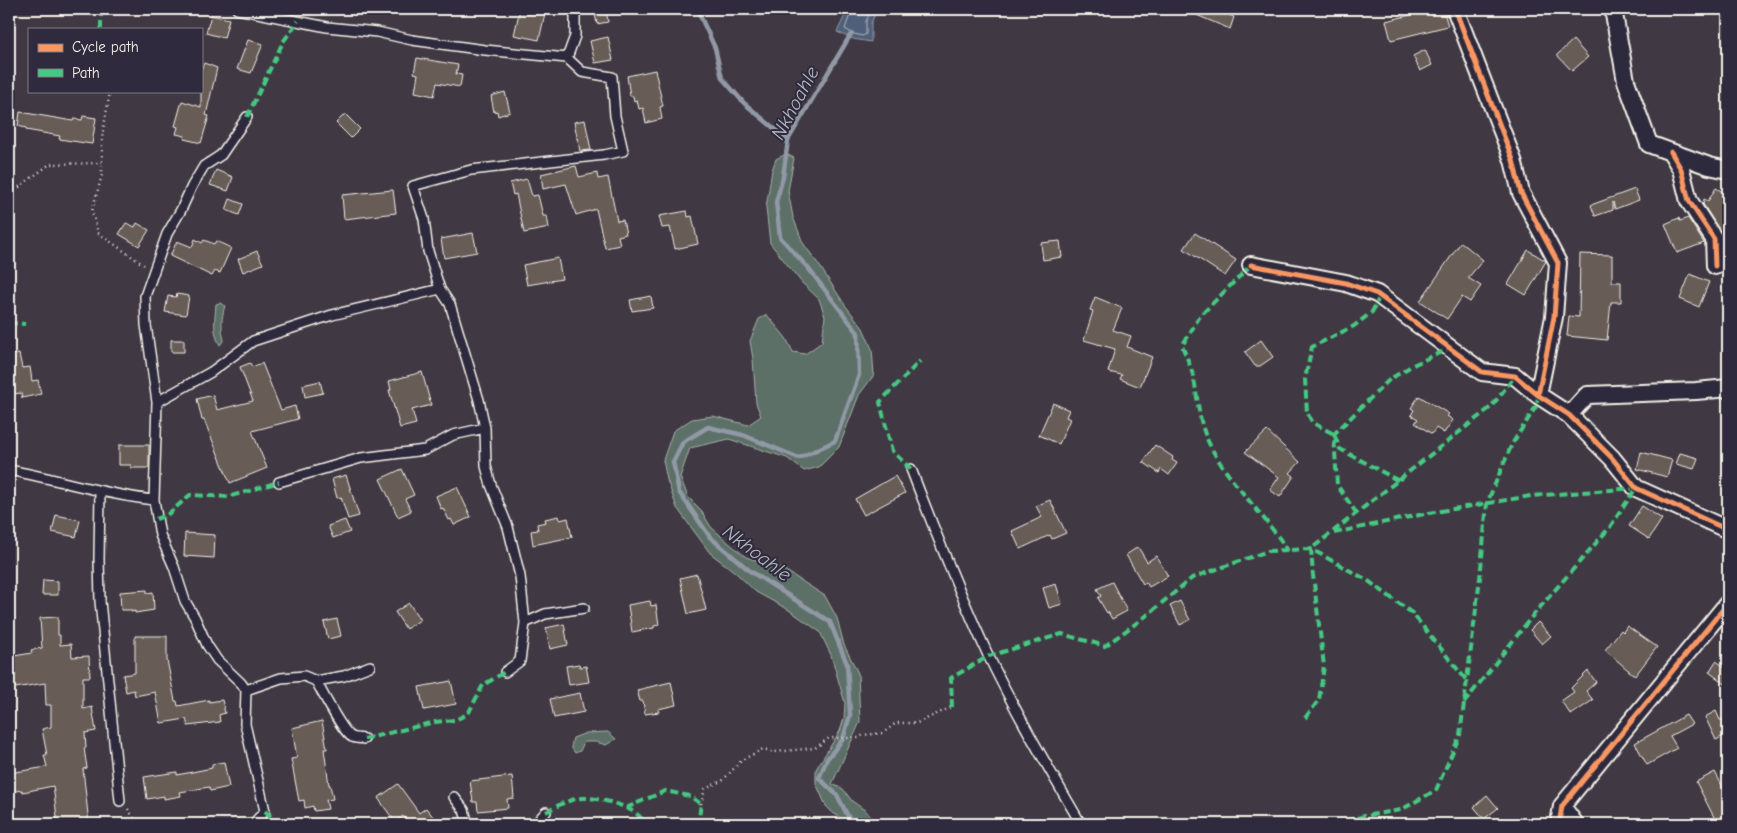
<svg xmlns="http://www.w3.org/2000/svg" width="1737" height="833" font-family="'Comic Neue',sans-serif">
	<rect width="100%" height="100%" fill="#403944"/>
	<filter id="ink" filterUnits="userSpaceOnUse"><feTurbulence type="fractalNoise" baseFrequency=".02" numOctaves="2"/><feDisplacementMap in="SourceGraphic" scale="10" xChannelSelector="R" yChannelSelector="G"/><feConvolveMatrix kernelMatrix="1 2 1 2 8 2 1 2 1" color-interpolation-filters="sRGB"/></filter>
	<g filter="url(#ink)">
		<!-- green -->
		<path fill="#5c6f68" stroke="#a8b0a8" d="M 786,154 L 794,158 L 788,191 L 793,217 L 803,243 L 819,265 L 845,305 L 863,328 L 872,349 L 874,375 L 859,395 L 839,447 L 819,467 L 804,471 L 787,458 L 729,439 L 690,448 L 680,477 L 688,497 L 700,509 L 711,527 L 730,544 L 746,557 L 783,569 L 825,596 L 837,618 L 844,645 L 858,673 L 860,722 L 832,784 L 843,789 L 852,801 L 866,811 L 877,824 L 848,824 L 846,821 L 833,813 L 826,806 L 816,783 L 816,769 L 840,731 L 844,719 L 845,703 L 831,655 L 820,632 L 789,610 L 756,592 L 735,572 L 710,553 L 677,508 L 667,480 L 663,460 L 673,431 L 692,419 L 713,416 L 748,425 L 761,416 L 756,403 L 753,359 L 750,341 L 759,319 L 767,315 L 786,338 L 793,352 L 805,354 L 822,342 L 825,316 L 819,299 L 802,283 L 770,243 L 766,208 L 772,170 L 776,159 Z
			M 220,303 L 225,306 C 221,318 221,328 224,340 L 220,345 C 212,332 215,318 216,304 Z
			M 608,732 L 616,739 L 606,745 L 596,742 L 584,742 L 580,751 L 575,753 L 571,747 L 573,738 L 586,733 Z"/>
		<!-- water -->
		<path fill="#505f7a" stroke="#9299a6" d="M 848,9 L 881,9 L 877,10 L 871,23 L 871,42 L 853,39 L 837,32 Z"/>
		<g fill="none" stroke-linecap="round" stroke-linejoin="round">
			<!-- shore -->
			<path stroke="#b2b7bc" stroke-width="1" d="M 852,9 L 845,29 L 854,34 L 863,36 L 866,34 L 866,21 L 872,9"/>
			<!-- stream -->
			<path stroke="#9299a6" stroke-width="4.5" d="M 697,9 L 715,48 L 722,78 L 744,103 L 788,140
				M 851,34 L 788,140 L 783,177 L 776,202 L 780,237 L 808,268 L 858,333 L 859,375 L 835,441 L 799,458 L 743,435 L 708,427 L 683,442 L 673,462 L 679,492 L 710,537 L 750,571 L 830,622 L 847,664 L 850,715 L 843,739 L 827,759 L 819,778 L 837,795 L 852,824"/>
		</g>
		<!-- building -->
		<path fill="#675b56" stroke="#f4f1e8" d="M 520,9 L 546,9 L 539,40 L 514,35 Z
			M 594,9 L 606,9 L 608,22 L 597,24 Z
			M 1182,9 L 1214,9 L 1234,17 L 1230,29 Z
			M 1435,9 L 1443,9 L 1448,26 L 1391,40 L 1386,21 Z
			M 211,15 L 229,19 L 224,38 L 206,33 Z
			M 608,37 L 613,60 L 595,63 L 590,41 Z
			M 248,40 L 263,44 L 251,73 L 237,69 Z
			M 1573,40 L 1588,57 L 1572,71 L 1557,55 Z
			M 1425,50 L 1432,65 L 1420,71 L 1413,56 Z
			M 417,58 L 458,65 L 456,74 L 462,75 L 460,87 L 437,83 L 434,96 L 415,92 L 418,74 L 414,73 Z
			M 204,63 L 217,68 L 206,115 L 209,116 L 201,143 L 184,139 L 185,136 L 176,134 L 178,127 L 175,126 L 182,101 L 201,107 L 201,70 Z
			M 655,70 L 663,106 L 660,107 L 662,119 L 646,123 L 643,108 L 639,109 L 637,100 L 634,101 L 633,96 L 630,96 L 627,76 Z
			M 505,92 L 510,112 L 498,116 L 497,111 L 494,112 L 491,96 Z
			M 20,112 L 73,121 L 74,119 L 82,120 L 83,116 L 96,118 L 92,144 L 59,139 L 60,136 L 26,130 L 26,128 L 18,126 Z
			M 345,114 L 360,129 L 351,138 L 336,123 Z
			M 585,120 L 591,150 L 580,151 L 574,122 Z
			M 576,166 L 579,177 L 597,173 L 598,179 L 608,177 L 617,221 L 623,220 L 626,234 L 618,236 L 620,245 L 605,248 L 596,209 L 576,215 L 566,184 L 543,189 L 541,174 Z
			M 216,170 L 233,177 L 228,191 L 210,185 Z
			M 527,179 L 532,196 L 538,195 L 543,216 L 547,216 L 549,228 L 524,233 L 516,194 L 513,195 L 510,183 Z
			M 1716,188 L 1728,195 L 1728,238 L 1723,236 L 1703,204 L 1704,199 L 1708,201 Z
			M 1635,189 L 1639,200 L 1615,209 L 1613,202 L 1613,210 L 1595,216 L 1591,205 Z
			M 393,190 L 396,213 L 344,219 L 342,195 Z
			M 230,199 L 243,204 L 239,215 L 226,210 Z
			M 687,211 L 688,217 L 692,216 L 698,244 L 675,249 L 670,227 L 662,228 L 659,216 Z
			M 1679,218 L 1680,221 L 1688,218 L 1704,243 L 1677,253 L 1665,224 Z
			M 126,223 L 135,227 L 137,223 L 149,230 L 139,246 L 119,234 Z
			M 473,233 L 477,252 L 444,258 L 441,239 Z
			M 1195,233 L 1236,260 L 1225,276 L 1184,249 Z
			M 195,239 L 202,243 L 204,240 L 214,244 L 216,241 L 231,248 L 220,273 L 215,271 L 212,276 L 170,256 L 177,241 L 192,247 Z
			M 1060,241 L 1062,257 L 1043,260 L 1041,243 Z
			M 1461,242 L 1483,260 L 1468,278 L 1481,286 L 1470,302 L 1462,297 L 1447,319 L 1420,301 Z
			M 1528,250 L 1546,261 L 1526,295 L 1508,284 Z
			M 257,251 L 263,264 L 243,272 L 238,259 Z
			M 1580,254 L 1612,255 L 1612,282 L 1621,282 L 1621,302 L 1611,302 L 1607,340 L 1567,336 L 1569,316 L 1579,317 Z
			M 558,258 L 562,279 L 527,285 L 523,265 Z
			M 1690,274 L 1709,282 L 1699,307 L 1680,299 Z
			M 177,294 L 189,296 L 186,315 L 165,312 L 168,296 L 176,297 Z
			M 651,296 L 653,308 L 632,311 L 630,300 Z
			M 1095,297 L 1122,308 L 1113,330 L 1131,336 L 1127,347 L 1152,357 L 1140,387 L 1120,379 L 1122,375 L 1108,372 L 1115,349 L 1084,340 L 1093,311 L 1090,310 Z
			M 171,340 L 184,340 L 184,352 L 171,352 Z
			M 1261,340 L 1273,357 L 1260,366 L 1255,366 L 1245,352 Z
			M 19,354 L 22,368 L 30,367 L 32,381 L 38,380 L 41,394 L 22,398 L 21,393 L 13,394 L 11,385 L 9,386 L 9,355 Z
			M 250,363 L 252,367 L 262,363 L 280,408 L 281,410 L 295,406 L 298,419 L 252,431 L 267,468 L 230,483 L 204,420 L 202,420 L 197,399 L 213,395 L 217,410 L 253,401 L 240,367 Z
			M 422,372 L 431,405 L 412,410 L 416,424 L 400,428 L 389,390 L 391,390 L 389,381 Z
			M 320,381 L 323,393 L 305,397 L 303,385 Z
			M 1419,396 L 1449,414 L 1447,416 L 1453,420 L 1444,433 L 1436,428 L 1432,434 L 1415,423 L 1418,419 L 1411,415 L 1414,410 L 1411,408 Z
			M 1053,403 L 1069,410 L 1066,417 L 1070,419 L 1059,444 L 1039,435 Z
			M 1267,431 L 1300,462 L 1290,473 L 1294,476 L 1280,497 L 1270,490 L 1279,477 L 1245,452 Z
			M 119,445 L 149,445 L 149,468 L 131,468 L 131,465 L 119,465 Z
			M 1155,445 L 1173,457 L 1172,460 L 1177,463 L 1169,475 L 1161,469 L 1159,473 L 1143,462 Z
			M 1641,452 L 1672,460 L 1667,477 L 1637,469 Z
			M 1680,453 L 1698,458 L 1694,469 L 1676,464 Z
			M 402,469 L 414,495 L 405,499 L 411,511 L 398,517 L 380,479 Z
			M 346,475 L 359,516 L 348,519 L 341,497 L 337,498 L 332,479 Z
			M 895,476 L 905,493 L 864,515 L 855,499 Z
			M 457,487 L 471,517 L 454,525 L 451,519 L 449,520 L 443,508 L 441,509 L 436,496 Z
			M 1050,500 L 1066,533 L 1052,539 L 1050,535 L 1020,549 L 1012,531 L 1042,517 L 1036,506 Z
			M 1642,506 L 1662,519 L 1649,539 L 1629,526 Z
			M 56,515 L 80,520 L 76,537 L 52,532 Z
			M 559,516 L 560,520 L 568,518 L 572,537 L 533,545 L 531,531 L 538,530 L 537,524 L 546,522 L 545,519 Z
			M 345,520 L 350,532 L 333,538 L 328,526 Z
			M 185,533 L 215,535 L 214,558 L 184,556 Z
			M 1138,547 L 1147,562 L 1156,556 L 1168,576 L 1149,587 L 1146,582 L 1143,584 L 1126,555 Z
			M 697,574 L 706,610 L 688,614 L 680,578 Z
			M 43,580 L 58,581 L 58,595 L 42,595 Z
			M 1112,582 L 1127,611 L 1112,619 L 1108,612 L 1107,613 L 1098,598 L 1101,596 L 1097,589 Z
			M 1056,584 L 1062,604 L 1049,608 L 1043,588 Z
			M 147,590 L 147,593 L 153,592 L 154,610 L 135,613 L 135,611 L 131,612 L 131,610 L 121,610 L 120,592 Z
			M 650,601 L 651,606 L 656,605 L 659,625 L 654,626 L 654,628 L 632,632 L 628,605 Z
			M 1180,601 L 1190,620 L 1180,625 L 1170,606 Z
			M 409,603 L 420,620 L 406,629 L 395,612 Z
			M 58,617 L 58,635 L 60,635 L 60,645 L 71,644 L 72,657 L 89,656 L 90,677 L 83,677 L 83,709 L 92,707 L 96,731 L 85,733 L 86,748 L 84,748 L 87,768 L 83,769 L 89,824 L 58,824 L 53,786 L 23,792 L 22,790 L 9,792 L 9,773 L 47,767 L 44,755 L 47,755 L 42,729 L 51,727 L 51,705 L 46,705 L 45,683 L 9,689 L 9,664 L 15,663 L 14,656 L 32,653 L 31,650 L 42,648 L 40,618 Z
			M 337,619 L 341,636 L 328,639 L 324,622 Z
			M 1538,622 L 1551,636 L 1542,644 L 1530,630 Z
			M 564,624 L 568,645 L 550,649 L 546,628 Z
			M 1627,626 L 1657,647 L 1635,676 L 1605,650 L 1621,630 L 1623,632 Z
			M 135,636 L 167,636 L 167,660 L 175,701 L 177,701 L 178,706 L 209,700 L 209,702 L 222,700 L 225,713 L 219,715 L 220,722 L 188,726 L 186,719 L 161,723 L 155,692 L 135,696 L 134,690 L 126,692 L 123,675 L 135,673 Z
			M 1716,661 L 1728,669 L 1728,686 L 1709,672 Z
			M 579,664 L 580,667 L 586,666 L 589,682 L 569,685 L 566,666 Z
			M 1588,671 L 1596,682 L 1586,691 L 1593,700 L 1571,715 L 1561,701 L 1574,692 L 1571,688 Z
			M 451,681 L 456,704 L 424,710 L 419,687 Z
			M 671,682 L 676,705 L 658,709 L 659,712 L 645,714 L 643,701 L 640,701 L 637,690 Z
			M 580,693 L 584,712 L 554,718 L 550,699 Z
			M 1716,711 L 1720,720 L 1728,719 L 1728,731 L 1726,732 L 1726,735 L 1716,740 L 1705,717 Z
			M 1686,715 L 1692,724 L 1670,736 L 1677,748 L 1647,765 L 1635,743 Z
			M 322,721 L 327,749 L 324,749 L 329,785 L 330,785 L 333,799 L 326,800 L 328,809 L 314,811 L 313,806 L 305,808 L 304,800 L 299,801 L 291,759 L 297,758 L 292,728 Z
			M 224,762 L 229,787 L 210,791 L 209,787 L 180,792 L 181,796 L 164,799 L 164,796 L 147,799 L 144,777 L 177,772 L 177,775 L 212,768 L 212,764 Z
			M 1715,772 L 1728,797 L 1728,814 L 1716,821 L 1696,782 Z
			M 512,776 L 514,798 L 507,799 L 508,808 L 478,811 L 477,802 L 473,802 L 470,781 Z
			M 398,784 L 419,813 L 426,808 L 439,824 L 404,824 L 408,822 L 403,816 L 395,822 L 378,798 Z
			M 1487,795 L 1498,808 L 1484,819 L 1474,807 Z"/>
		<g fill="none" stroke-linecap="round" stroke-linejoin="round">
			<defs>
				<path id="lane" d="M 237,9 L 327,27 L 377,32 L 412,40 L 485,50 L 567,58 L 582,72 L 612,77 L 615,116 L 623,151 L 604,155 L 471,170 L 413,186 L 424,219 L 428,251 L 440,289 L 450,304 L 479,400 L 485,428 L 486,466 L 491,485 L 508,527 L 520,576 L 525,623 L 520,661 L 505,672
					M 567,58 L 575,36 L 575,9
					M 247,117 L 221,155 L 204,166 L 192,186 L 181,210 L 167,234 L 145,296 L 146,325 L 157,402 L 154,500 L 160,535 L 174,567 L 185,601 L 195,618 L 207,645 L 217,660 L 241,683 L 246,690 L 245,724 L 265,811 L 253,824
					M 157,402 L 211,372 L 253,341 L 332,315 L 440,289
					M 911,469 C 935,532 960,594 988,655 C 1016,713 1049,769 1081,824
					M 9,470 C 58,479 105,495 154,500
					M 279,482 L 361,458 L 425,450 L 453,435 L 485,428
					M 100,491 L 99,559 L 100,601 L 120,801
					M 525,623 L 545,614 L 584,608
					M 316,681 L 344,676 L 370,666
					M 246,690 L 281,678 L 304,676 L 316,681 C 322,692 343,733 352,737 C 356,739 361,738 364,739
					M 454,797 L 464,810 L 468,824
					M 535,824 L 546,812"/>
				<path id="street" d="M 1455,9 L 1513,160 L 1521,193 L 1558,263 L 1554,317 L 1538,395
					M 1613,9 L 1626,81 L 1649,144 L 1709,166 L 1728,170
					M 1671,152 L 1681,169 L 1689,201 L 1714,239 L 1715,266
					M 1251,265 L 1346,283 L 1377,294 L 1482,372 L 1515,376 L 1538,395 L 1569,415 L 1612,458 L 1636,488 L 1728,530
					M 1569,415 L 1587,395 L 1696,391 L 1728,388
					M 1562,806 L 1575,824
					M 1559,824 L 1562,806 L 1728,603"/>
			</defs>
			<!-- lane casing -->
			<use href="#lane" stroke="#f4f1e8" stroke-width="12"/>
			<!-- street casing -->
			<use href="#street" stroke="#f4f1e8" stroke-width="20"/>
			<!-- path -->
			<path stroke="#f4f1e8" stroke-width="2.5" stroke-dasharray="1 4" stroke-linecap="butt" d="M 110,91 L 102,138 L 102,175 L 92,211 L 98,233 L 144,265
				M 9,186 L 19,187 L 50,164 L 102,163
				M 701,804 L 705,789 L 723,780 L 742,760 L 763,749 L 775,752 L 815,748 L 829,738 L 859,738 L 863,735 L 883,733 L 896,723 L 917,723 L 952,707
				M 128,809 L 138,824"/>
			<!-- lane -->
			<use href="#lane" stroke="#2f2a3d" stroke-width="9"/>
			<!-- street -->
			<use href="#street" stroke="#2f2a3d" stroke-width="16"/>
			<!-- quiet -->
			<path stroke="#46c982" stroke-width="4" stroke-dasharray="8 4" stroke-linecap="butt" d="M 101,9 L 101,29
				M 247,117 L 283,42 L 298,21
				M 1251,265 L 1200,316 L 1182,346 C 1186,355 1190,365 1193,375 C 1198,396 1198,419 1207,439 C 1226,481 1263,512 1288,551
				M 1380,296 L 1372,312 L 1354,326 L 1312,347 L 1305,379 L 1307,413 L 1313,423 L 1334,434 L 1340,449 L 1399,481
				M 9,323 L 25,324
				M 911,469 L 892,451 L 880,402 L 920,361
				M 1357,514 L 1337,485 L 1334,434 L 1390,379 L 1413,365 L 1450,348
				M 156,519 L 167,515 L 190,495 L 228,497 L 279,482
				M 1334,533 L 1429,513 L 1531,496 L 1636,488
				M 1464,703 L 1534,614 L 1610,527 L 1636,488
				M 952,707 L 951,678 L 989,656 L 1062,634 L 1105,646 L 1146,616 L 1192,578 L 1268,551 L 1311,549 L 1491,407 L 1515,376
				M 1305,718 L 1319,700 L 1324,666 L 1313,575 L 1311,549 L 1367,580 L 1412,613 L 1467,681
				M 364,739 L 435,722 L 455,720 L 468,714 L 483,685 L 505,672
				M 626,808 L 665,791 L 690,796 L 701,804 L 698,824
				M 265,811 L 279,824
				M 546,812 C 557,806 569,799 582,798 C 597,797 626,805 638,815 C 641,817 643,821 645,824
				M 1334,824 L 1364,816 L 1401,810 L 1436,790 L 1460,735 L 1480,578 L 1487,503 L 1512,444 L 1537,405 L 1538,395"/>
			<defs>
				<path id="cycleway" d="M 1455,9 L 1513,160 L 1521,193 L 1558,263 L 1554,317 L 1538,395
					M 1671,152 L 1681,169 L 1689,201 L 1714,239 L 1715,266
					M 1251,265 L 1346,283 L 1377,294 L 1482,372 L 1515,376 L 1538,395 L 1569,415 L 1612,458 L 1636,488 L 1728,530
					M 1559,824 L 1562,806 L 1728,603"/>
			</defs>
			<!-- cycleway casing -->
			<use href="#cycleway" stroke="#2f2a3d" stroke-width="8"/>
			<!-- cycleway -->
			<use href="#cycleway" stroke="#f99763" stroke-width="5"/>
		</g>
	</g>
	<g text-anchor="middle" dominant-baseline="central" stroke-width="4" stroke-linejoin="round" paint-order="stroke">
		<!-- water labels -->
		<g font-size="20" font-style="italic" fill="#b2b7bc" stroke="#2f2a3d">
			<text transform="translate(795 103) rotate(-62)">Nkhoahle</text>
			<text transform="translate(757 553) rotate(37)">Nkhoahle</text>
		</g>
	</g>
	<!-- margin -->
	<rect width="1737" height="833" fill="none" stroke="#2f2a3d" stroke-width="30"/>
	<rect x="15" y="15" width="1707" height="803" fill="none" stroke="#f4f1e8" stroke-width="2" filter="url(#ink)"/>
	<!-- legend -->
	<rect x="28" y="28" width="175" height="65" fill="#2f2a3d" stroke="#7e7a81"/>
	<rect x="38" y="44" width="25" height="8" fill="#f99763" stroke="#7e7a81"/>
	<text x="72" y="52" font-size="15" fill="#f4f1e8">Cycle path</text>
	<rect x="38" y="69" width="25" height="8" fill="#46c982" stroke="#7e7a81"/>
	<text x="72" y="78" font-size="15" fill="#f4f1e8">Path</text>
</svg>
